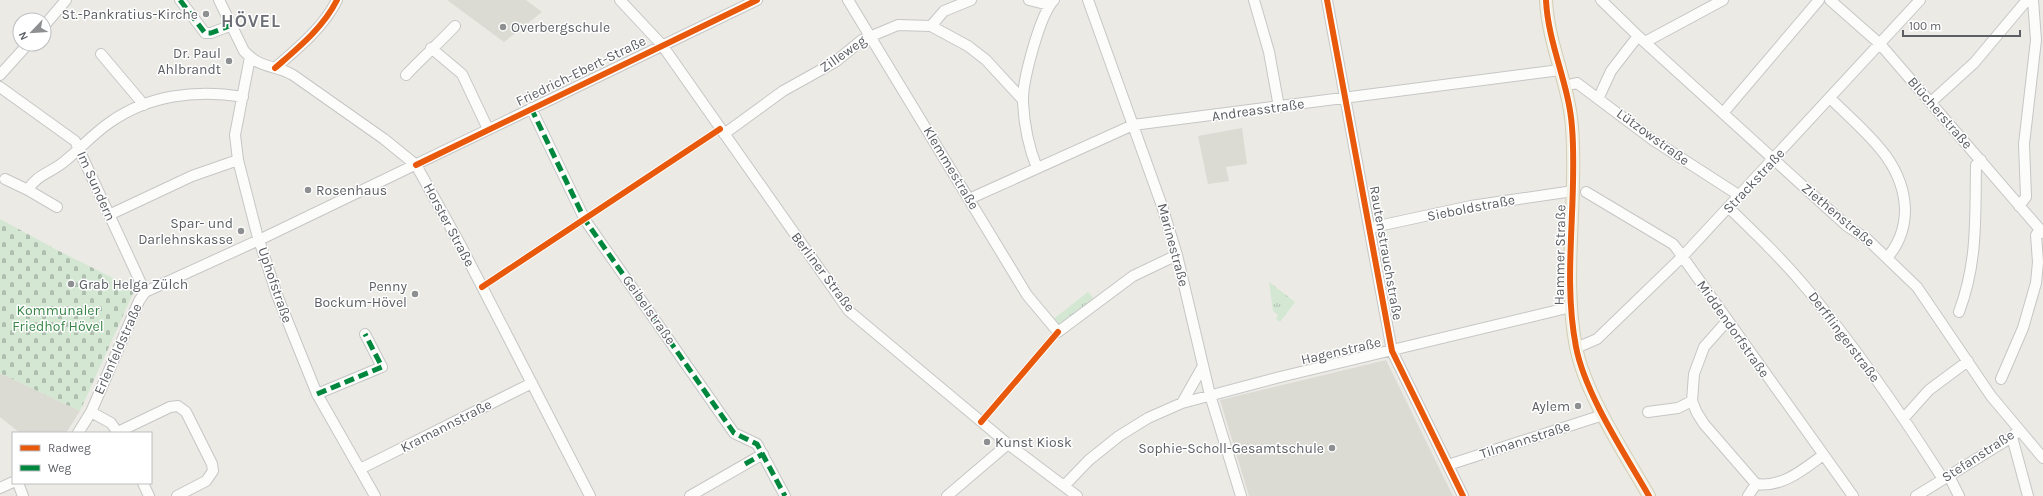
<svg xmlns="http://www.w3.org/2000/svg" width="2043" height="496" font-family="Karla,sans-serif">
	<defs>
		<pattern id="grass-tufts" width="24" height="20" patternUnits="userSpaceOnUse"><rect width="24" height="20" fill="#d3e7d3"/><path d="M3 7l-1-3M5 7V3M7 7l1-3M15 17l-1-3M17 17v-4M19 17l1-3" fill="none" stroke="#aebeaf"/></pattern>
		<pattern id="cemetery-stones" width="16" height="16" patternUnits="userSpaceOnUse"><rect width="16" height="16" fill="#d3e7d3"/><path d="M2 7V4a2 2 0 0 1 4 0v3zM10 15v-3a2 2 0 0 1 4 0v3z" fill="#aebeaf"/></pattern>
	</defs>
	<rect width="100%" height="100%" fill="#ebeae5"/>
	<!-- education -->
	<path fill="#dbdad3" d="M 447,0 L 526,0 L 542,12 L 504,42 Z
		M 1242,128 L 1247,164 L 1226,167 L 1229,181 L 1208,184 L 1198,136 Z
		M 1386,360 L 1453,496 L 1249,496 L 1220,400 Z
		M 0,373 L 80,411 L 66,433 L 20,433 L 0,417 Z"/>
	<!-- grass -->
	<path fill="url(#grass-tufts)" d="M 1269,282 L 1295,302 L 1280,322 L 1276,319 L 1278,315 L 1273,311 Z
		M 1088,292 L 1095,300 L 1058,328 L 1051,321 Z"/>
	<!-- cemetery -->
	<path fill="url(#cemetery-stones)" d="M 0,219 L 57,250 L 135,289 L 80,411 L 0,373 Z"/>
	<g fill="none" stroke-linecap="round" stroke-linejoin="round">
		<defs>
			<path id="minor" d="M 180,0 L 205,33 L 211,33 L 232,25
				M 219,0 L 244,51 C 262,70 274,64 293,75 L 384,139 L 416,165 L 461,246 L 590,496
				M 620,0 L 662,45 L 849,311 L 1008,444 L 1077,496
				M 848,0 L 1027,295 L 1058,332 L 1133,276 L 1177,255
				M 1029,0 L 1049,5
				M 1088,0 L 1162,206 L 1177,255 L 1210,395 L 1241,496
				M 1254,0 L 1269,52 L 1279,107
				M 1327,0 L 1392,351 L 1463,496
				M 1601,0 L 1638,36 L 1847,226 L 1867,239 L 1917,287 L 1991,396 L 2043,458
				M 1830,0 L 1880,44 L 2043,233
				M 44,26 L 66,0
				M 931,26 L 944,11 L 971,0
				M 1645,42 L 1723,0
				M 431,48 L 462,74 L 488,129
				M 101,54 L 144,105
				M 250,57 L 235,135 L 238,160 L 257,234 L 277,295 L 317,394 L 375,496
				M 275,68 C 298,48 323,28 337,0
				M 0,75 L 28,44
				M 406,75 C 422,58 439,43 455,26
				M 1564,86 L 1577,83 L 1653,140 L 1740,196
				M 0,87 L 75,141 L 145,292
				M 1599,97 L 1611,71 L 1638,36
				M 1830,98 C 1863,131 1904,160 1905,210 C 1905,228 1899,244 1887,258
				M 1931,102 L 1974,63 L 2027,0
				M 531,108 L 585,220 L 734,433 L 757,444 L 785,496
				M 1723,113 L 1819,0
				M 724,134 L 783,91 L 835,62 L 862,40 L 898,25 L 931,26 L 968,46 L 986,60 L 1023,100
				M 1037,168 C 1029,148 1024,124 1023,102 C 1022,82 1040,14 1054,0
				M 5,179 L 28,190
				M 1586,192 L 1673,244 L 1677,249 L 1853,496
				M 969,199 L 1133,125 L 1560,70
				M 2019,206 L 2026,197 L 2024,144 L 2036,40 L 2033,0
				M 57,207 L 28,190 C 37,174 51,173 65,161 C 80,149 93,134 109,123 C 148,95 196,89 243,97
				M 1729,208 C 1756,234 1783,260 1807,289 C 1857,349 1901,413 1943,479
				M 109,215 L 192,176 L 238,160
				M 1369,228 L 1471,206 L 1573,191
				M 1959,312 C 1978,261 1975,218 1976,165 L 1981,160
				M 1727,321 L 1704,347 L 1694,374 L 1692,401 L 1697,413 L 1704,424 L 1756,484 C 1782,488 1804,469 1823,455
				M 1576,348 L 1597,339 L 1683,256 L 1920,0
				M 2001,379 L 2023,328 L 2036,283 L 2038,262 L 2036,235 L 2040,230
				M 317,394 L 382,367 L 365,334
				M 1182,403 L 1203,366
				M 91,412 L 111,423 L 118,433
				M 1648,412 L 1678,408 L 1692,401
				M 1904,418 L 1929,390 L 1968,361
				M 118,432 L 170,407 L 178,406 L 186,412 L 212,464 L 213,471 L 206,481 L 177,496
				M 78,433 L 91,412 L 139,301 L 145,292 L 259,240 L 757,0
				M 2012,437 L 2028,496
				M 1448,465 L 1603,415
				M 360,469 L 532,383
				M 1949,476 L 1959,496
				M 18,483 L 23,496
				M 143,483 L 149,496
				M 1064,486 L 1089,460 L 1119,436 L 1148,418 L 1182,403 L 1280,377 L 1571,307
				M 0,488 L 13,482
				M 690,496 L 763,454
				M 947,496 L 1008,444
				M 1748,496 L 1756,484
				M 1916,496 L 2012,437 L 2019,430"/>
			<path id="major" d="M 1546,0 C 1548,44 1569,84 1572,127 C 1578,200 1562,275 1576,347 C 1585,394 1625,454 1649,496"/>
		</defs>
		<!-- minor casing -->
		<use href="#minor" stroke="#c6c6c6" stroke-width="12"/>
		<!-- major casing -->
		<use href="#major" stroke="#d2cdb4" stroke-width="14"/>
		<!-- minor -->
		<use href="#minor" stroke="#fcfcfb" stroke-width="10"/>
		<!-- major -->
		<use href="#major" stroke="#f2f2e8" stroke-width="12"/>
		<!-- quiet -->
		<path stroke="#00873e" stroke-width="5" stroke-dasharray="10 5" stroke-linecap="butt" d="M 180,0 L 205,33 L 211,33 L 232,25
			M 531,108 L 585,220 L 734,433 L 757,444 L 785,496
			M 317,394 L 382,367 L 365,334
			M 745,464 L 763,454"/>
		<defs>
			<path id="cycleway" d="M 1327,0 L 1392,351 L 1463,496
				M 1546,0 C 1548,44 1569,84 1572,127 C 1578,200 1562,275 1576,347 C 1585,394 1625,454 1649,496
				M 275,68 C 298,48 323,28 337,0
				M 416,165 L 757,0
				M 482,287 L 720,129
				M 981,422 L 1058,332"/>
		</defs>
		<!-- cycleway casing -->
		<use href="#cycleway" stroke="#fff" stroke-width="8"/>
		<!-- cycleway -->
		<use href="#cycleway" stroke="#e8590c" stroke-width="6"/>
	</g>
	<!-- markers -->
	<g fill="#8d8f90" stroke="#fff" stroke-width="1.5">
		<circle cx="206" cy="14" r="4"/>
		<circle cx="503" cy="27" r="4"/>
		<circle cx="229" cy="61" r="4"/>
		<circle cx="308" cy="190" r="4"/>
		<circle cx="241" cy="231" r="4"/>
		<circle cx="71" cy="284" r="4"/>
		<circle cx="415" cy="294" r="4"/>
		<circle cx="1578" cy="406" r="4"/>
		<circle cx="987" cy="442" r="4"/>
		<circle cx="1332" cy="448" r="4"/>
	</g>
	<g text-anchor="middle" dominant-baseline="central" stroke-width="3" stroke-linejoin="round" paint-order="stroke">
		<!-- poi labels -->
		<g font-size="14" fill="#5b5e63" stroke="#fff" text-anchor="end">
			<text x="198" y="14">St.-Pankratius-Kirche</text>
			<text x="511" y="27" text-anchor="start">Overbergschule</text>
			<text x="221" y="53">Dr. Paul<tspan x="221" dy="16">Ahlbrandt</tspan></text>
			<text x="316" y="190" text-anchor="start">Rosenhaus</text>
			<text x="233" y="223">Spar- und<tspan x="233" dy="16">Darlehnskasse</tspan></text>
			<text x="79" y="284" text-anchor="start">Grab Helga Zülch</text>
			<text x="407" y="286">Penny<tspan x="407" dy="16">Bockum-Hövel</tspan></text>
			<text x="1570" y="406">Aylem</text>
			<text x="995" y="442" text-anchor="start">Kunst Kiosk</text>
			<text x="1324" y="448">Sophie-Scholl-Gesamtschule</text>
		</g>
		<!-- street labels -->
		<g font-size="14" fill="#5b5e63" stroke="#fff">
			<text transform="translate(843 54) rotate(-35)">Zilleweg</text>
			<text transform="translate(581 71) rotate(-26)">Friedrich-Ebert-Straße</text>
			<text transform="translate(1258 110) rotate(-8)">Andreasstraße</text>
			<text transform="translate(1940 113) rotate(49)">Blücherstraße</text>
			<text transform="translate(1653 137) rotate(36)">Lützowstraße</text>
			<text transform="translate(951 168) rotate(59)">Klemmestraße</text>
			<text transform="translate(1754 181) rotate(-47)">Strackstraße</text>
			<text transform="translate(96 186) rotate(66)">Im Sundern</text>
			<text transform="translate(1471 208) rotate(-11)">Sieboldstraße</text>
			<text transform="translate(1838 215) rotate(40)">Ziethenstraße</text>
			<text transform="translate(449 225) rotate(62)">Horster Straße</text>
			<text transform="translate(1173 245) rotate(75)">Marinestraße</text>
			<text transform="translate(1386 253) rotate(80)">Rautenstrauchstraße</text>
			<text transform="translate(1560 255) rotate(-89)">Hammer Straße</text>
			<text transform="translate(823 272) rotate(53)">Berliner Straße</text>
			<text transform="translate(275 285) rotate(71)">Uphofstraße</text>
			<text transform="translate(649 310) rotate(55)">Geibelstraße</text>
			<text transform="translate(1733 329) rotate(55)">Middendorfstraße</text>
			<text transform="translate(1844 337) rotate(53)">Derfflingerstraße</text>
			<text transform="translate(118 349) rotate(-66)">Erlenfeldstraße</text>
			<text transform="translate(1341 351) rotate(-13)">Hagenstraße</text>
			<text transform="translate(446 426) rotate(-27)">Kramannstraße</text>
			<text transform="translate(1525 440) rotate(-18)">Tilmannstraße</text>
			<text transform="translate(1978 456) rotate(-33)">Stefanstraße</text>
		</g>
		<!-- park labels -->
		<g font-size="14" fill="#388546" stroke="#fff">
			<text x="58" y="310">Kommunaler<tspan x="58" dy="16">Friedhof Hövel</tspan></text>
		</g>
		<!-- district labels -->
		<g font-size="18" font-weight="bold" letter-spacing="1" fill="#6c6f75" stroke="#fff">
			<text x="251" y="21">HÖVEL</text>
		</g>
	</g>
	<!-- legend -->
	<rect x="12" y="432" width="140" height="52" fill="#ffffff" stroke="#bdbfc1"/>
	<rect x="20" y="445" width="20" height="6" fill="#e8590c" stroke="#bdbfc1"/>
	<text x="48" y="452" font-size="12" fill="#5b5e63">Radweg</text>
	<rect x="20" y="465" width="20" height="6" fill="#00873e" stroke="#bdbfc1"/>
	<text x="48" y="472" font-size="12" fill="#5b5e63">Weg</text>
	<!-- north arrow -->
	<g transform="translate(32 32) rotate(245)"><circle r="19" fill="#ffffff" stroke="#bdbfc1"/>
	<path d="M0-3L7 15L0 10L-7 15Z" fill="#8d8f90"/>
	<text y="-6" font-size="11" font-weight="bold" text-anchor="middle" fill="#5b5e63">N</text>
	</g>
	<!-- scale -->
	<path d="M1903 30v6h117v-6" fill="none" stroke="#5b5e63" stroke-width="2"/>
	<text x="1909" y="30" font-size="12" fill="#5b5e63" stroke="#ffffff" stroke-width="3" paint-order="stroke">100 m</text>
</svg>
